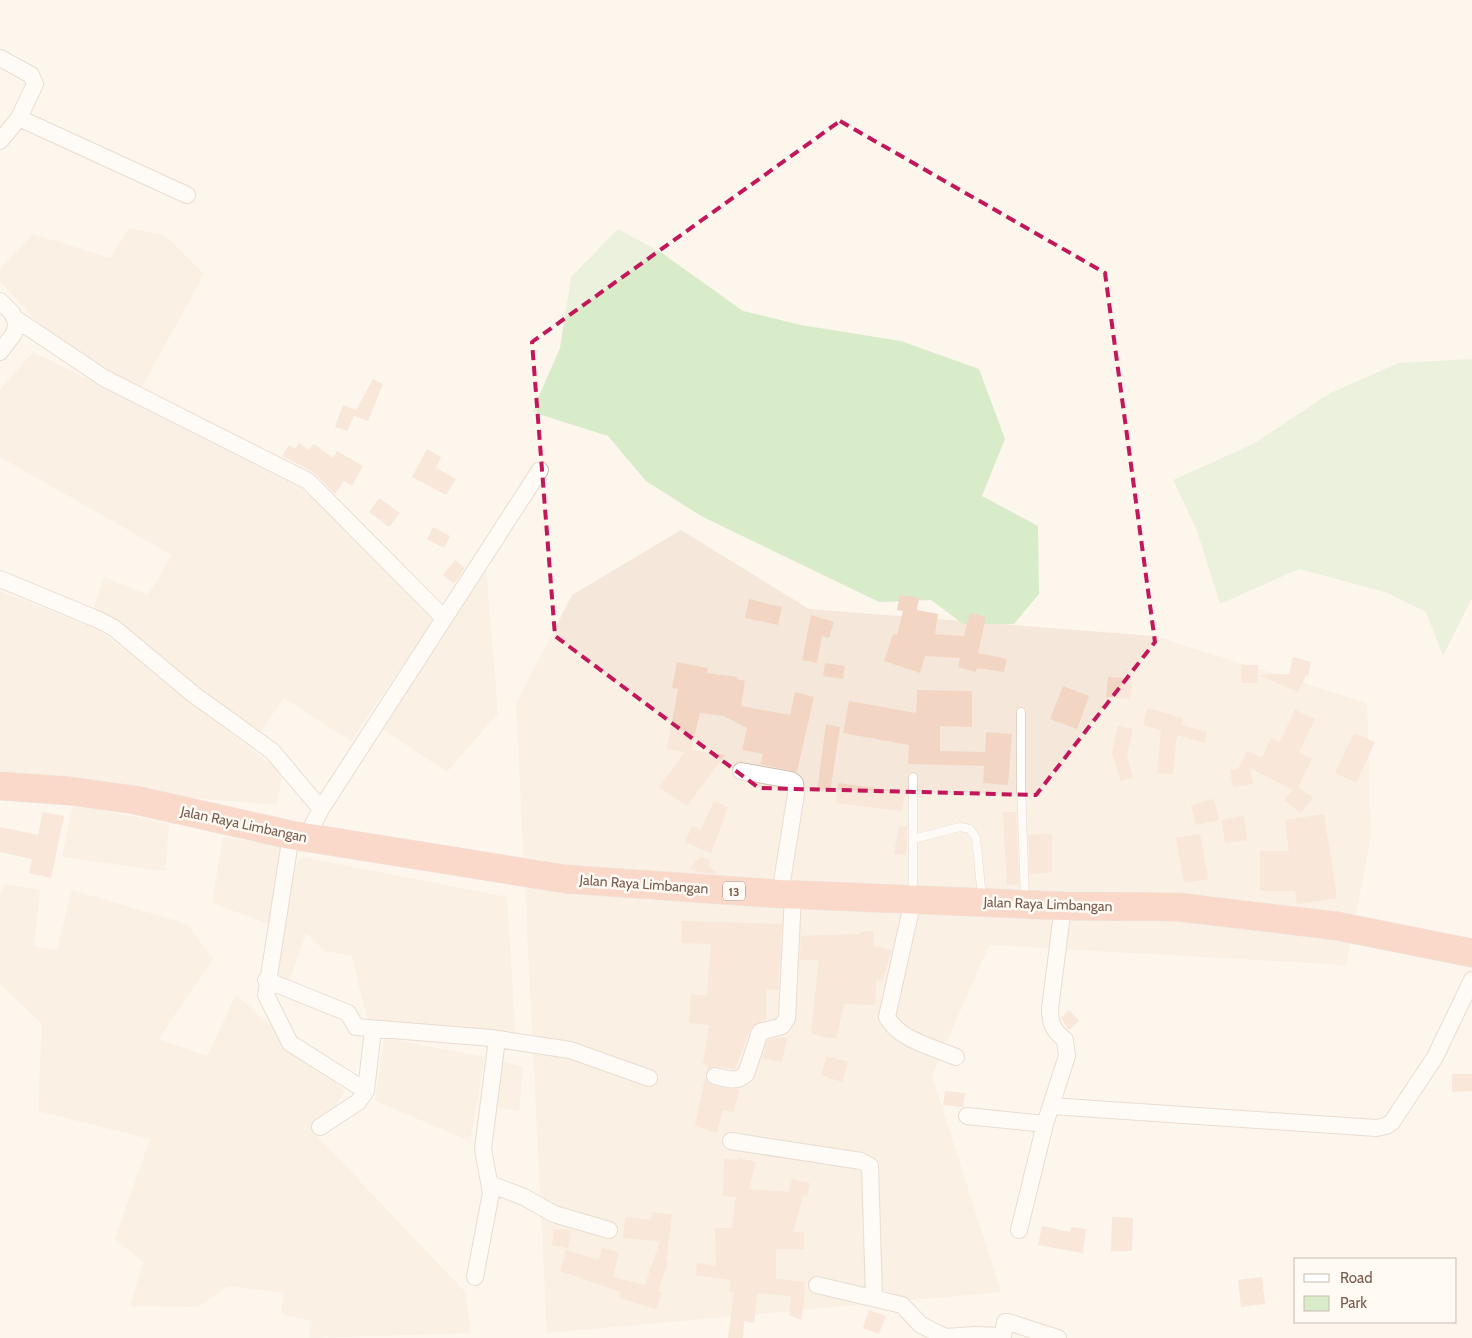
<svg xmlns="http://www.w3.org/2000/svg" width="1472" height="1338" font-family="Cabin,sans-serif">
	<rect width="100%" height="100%" fill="#fdf6ec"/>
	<!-- residential -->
	<path fill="#f5e8da" d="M 129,228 L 166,236 L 204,274 L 140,390 L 46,332 L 0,281 L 0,269 L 33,234 L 110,258 Z
		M 33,352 L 298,484 L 433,620 L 351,741 L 284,698 L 258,735 L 93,610 L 104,577 L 148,595 L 172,555 L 0,457 L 0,390 Z
		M 681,530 L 809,609 L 1154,636 L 1367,703 L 1371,837 L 1346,965 L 989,945 L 932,1076 L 1001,1292 L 547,1333 L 516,704 L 572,595 Z
		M 486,568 L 498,713 L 447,772 L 382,729 Z
		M 0,591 L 99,630 L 283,774 L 276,805 L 0,782 Z
		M 73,804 L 169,824 L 165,871 L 62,857 Z
		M 223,837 L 289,847 L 269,924 L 212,903 Z
		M 301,857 L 507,897 L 516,1042 L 367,1018 L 352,956 L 325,951 L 306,933 L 289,982 L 274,975 L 291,873 Z
		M 5,884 L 40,890 L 34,946 L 57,950 L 72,890 L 187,924 L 213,959 L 158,1039 L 207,1056 L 236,995 L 345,1091 L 317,1136 L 465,1292 L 471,1333 L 309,1338 L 312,1321 L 281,1314 L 284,1293 L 228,1286 L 198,1307 L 130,1306 L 143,1262 L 115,1239 L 150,1139 L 38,1111 L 42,1024 L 0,984 L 0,897 Z
		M 384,1038 L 485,1057 L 470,1141 L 375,1101 Z
		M 501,1061 L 523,1067 L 519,1111 L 489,1105 Z"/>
	<!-- green -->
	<path fill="#d8ecc9" d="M 618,229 L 662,253 L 743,311 L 801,325 L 901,341 L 979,369 L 1005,439 L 982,496 L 1038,526 L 1039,594 L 1014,624 L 963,624 L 931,600 L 879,602 L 701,516 L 646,481 L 608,436 L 532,412 L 560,348 L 571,277 Z
		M 1472,359 L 1472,598 L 1443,656 L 1426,612 L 1385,592 L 1299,569 L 1220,604 L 1197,531 L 1173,480 L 1253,444 L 1330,393 L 1399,363 Z"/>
	<!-- building -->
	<path fill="#f3d5c3" d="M 373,379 L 383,384 L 368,421 L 354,416 L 347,431 L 335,427 L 343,405 L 356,410 Z
		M 299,443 L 309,450 L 314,444 L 333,458 L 337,451 L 363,466 L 352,486 L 344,481 L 335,494 L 313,472 L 282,456 L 289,445 L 295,449 Z
		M 427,449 L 441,457 L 436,468 L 456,479 L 446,495 L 412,477 Z
		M 379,498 L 400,513 L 389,527 L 369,512 Z
		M 433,527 L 450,536 L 444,548 L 427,539 Z
		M 455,560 L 465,568 L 454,584 L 443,575 Z
		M 900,595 L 919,598 L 917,610 L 938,614 L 935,634 L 964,636 L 970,613 L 986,617 L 978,653 L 1007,659 L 1004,672 L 977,668 L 976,672 L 958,667 L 960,658 L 925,656 L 920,673 L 884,661 L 893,634 L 897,635 L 903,611 L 897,610 Z
		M 749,599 L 782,607 L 778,625 L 745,618 Z
		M 811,615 L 834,622 L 829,638 L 822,636 L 817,663 L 802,660 Z
		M 1293,657 L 1311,662 L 1308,676 L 1306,675 L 1298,692 L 1258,675 L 1289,674 Z
		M 677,662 L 708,668 L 707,673 L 738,677 L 737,679 L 745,681 L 741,706 L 790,715 L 795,692 L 814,697 L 797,772 L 760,764 L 763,754 L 742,750 L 747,728 L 724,716 L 700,713 L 691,750 L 725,755 L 687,806 L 659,787 L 685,752 L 667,749 L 678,689 L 672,688 Z
		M 825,663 L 845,666 L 843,679 L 823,676 Z
		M 1242,665 L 1258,665 L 1257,683 L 1241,683 Z
		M 1108,677 L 1132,679 L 1130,699 L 1106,697 Z
		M 1063,686 L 1089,696 L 1077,729 L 1050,719 Z
		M 917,690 L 972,691 L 972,727 L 940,726 L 940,751 L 985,752 L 986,732 L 1012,734 L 1008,785 L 983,783 L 984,766 L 908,764 L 909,745 L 843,733 L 849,701 L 916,713 Z
		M 1148,708 L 1183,718 L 1181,725 L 1207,732 L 1204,743 L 1177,735 L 1173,774 L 1157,773 L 1161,730 L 1143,725 Z
		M 1295,710 L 1315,719 L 1299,752 L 1312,759 L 1298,787 L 1313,798 L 1301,813 L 1284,800 L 1293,790 L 1250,768 L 1253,784 L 1233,787 L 1230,770 L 1238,769 L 1247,751 L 1262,758 L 1271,738 L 1280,742 Z
		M 826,724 L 840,727 L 830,793 L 817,791 Z
		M 1118,726 L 1133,729 L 1127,756 L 1133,777 L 1121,781 L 1112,753 Z
		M 1354,733 L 1375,742 L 1356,783 L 1335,773 Z
		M 838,783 L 905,792 L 902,811 L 836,803 Z
		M 1214,799 L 1219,820 L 1196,825 L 1191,805 Z
		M 714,801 L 728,807 L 711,853 L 685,842 L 692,826 L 701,830 Z
		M 43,812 L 64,816 L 51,878 L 29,873 L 32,859 L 0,852 L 0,827 L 38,835 Z
		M 1007,812 L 1016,812 L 1019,884 L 1007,885 L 1003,813 Z
		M 1324,814 L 1337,898 L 1297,904 L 1295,891 L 1260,891 L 1260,851 L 1289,851 L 1285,820 Z
		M 1244,816 L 1247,840 L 1225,843 L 1222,820 Z
		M 899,826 L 907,827 L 906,855 L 894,854 Z
		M 1052,834 L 1052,872 L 1030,874 L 1028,835 Z
		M 1200,834 L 1208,879 L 1184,883 L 1176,838 Z
		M 700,857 L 710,860 L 708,866 L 716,872 L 714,874 L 696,872 L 690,868 Z
		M 682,921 L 782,924 L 778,990 L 766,989 L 766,1020 L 757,1023 L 751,1028 L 735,1069 L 713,1066 L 707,1071 L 708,1065 L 703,1064 L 709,1025 L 689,1023 L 691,994 L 707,996 L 711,944 L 682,943 Z
		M 873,931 L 874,946 L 892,950 L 882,981 L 876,980 L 875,1005 L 844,1004 L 836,1039 L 811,1034 L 819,960 L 800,960 L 801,936 L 860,934 L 860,932 Z
		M 1069,1010 L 1079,1021 L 1069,1030 L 1061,1018 Z
		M 781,1037 L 787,1038 L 782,1062 L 762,1058 L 768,1040 Z
		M 827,1056 L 848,1062 L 842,1082 L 821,1075 Z
		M 1452,1074 L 1472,1074 L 1472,1091 L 1452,1092 Z
		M 705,1078 L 712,1086 L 730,1089 L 740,1089 L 733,1112 L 723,1110 L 717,1133 L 695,1126 Z
		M 945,1091 L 965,1093 L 963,1107 L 943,1105 Z
		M 739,1158 L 756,1162 L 749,1189 L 789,1192 L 792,1179 L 810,1183 L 807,1196 L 803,1195 L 793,1232 L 804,1232 L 804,1249 L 776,1249 L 776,1279 L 805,1282 L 804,1303 L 801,1320 L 789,1315 L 791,1296 L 757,1293 L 754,1323 L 744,1321 L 743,1338 L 728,1338 L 734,1292 L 729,1291 L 731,1280 L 696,1275 L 697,1263 L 716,1266 L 715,1228 L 732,1228 L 736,1197 L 723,1196 L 724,1159 L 738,1160 Z
		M 652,1212 L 672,1215 L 666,1261 L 668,1262 L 658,1291 L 662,1293 L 656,1309 L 619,1298 L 621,1292 L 560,1271 L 566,1250 L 599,1260 L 602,1248 L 619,1252 L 613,1277 L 645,1285 L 660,1241 L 623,1238 L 625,1217 L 651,1220 Z
		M 1112,1217 L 1133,1218 L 1132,1251 L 1111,1251 Z
		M 1042,1226 L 1070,1232 L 1072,1227 L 1086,1229 L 1083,1253 L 1038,1245 Z
		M 554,1229 L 571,1231 L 568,1248 L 552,1245 Z
		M 1262,1277 L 1265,1304 L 1241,1307 L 1238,1280 Z
		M 869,1310 L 886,1316 L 879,1334 L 863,1328 Z"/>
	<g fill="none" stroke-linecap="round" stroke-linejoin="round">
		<defs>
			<path id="lane" d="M 1021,712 L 1021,787 L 1025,900
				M 913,839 L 960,827 L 970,829 L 976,838 L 982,897
				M 913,895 L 913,777"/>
			<path id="street" d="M 0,58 L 31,75 L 35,84 L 19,118 L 0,141
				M 19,118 L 187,195
				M 0,301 L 12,313 L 17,325 L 13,335 L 0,352
				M 16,319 L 104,378 L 308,481 L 444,618
				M 0,579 L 99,620 L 114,628 L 193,694 L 272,751 L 321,809
				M 741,771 L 791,780 L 795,783 L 796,794 L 780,894
				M 291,835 L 266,995 L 290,1043 L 366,1091
				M 306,838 L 321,809 L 540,470
				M 913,900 L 887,1017 C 899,1040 933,1047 956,1057
				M 266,980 L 348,1013 L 356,1027 L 491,1038 L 570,1050 L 649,1078
				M 715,1076 C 727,1079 736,1083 746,1074 L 760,1032 L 782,1026 L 787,1018 L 793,895
				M 1051,1106 L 1376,1128 L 1386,1126 L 1392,1122 L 1435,1057 L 1472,980
				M 967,1116 L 1045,1124
				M 320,1127 L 358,1102 L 366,1091 L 373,1029
				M 731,1141 L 861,1161 L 870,1166 L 874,1297
				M 490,1184 L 524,1197 L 554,1214 L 609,1230
				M 1019,1230 L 1045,1124 L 1067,1056 L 1065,1040 C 1053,1030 1050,1024 1050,1009 L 1063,906
				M 475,1277 L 491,1193 L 483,1149 L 497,1039
				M 817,1285 L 902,1305 L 921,1325 L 945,1337 L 975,1335 L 1003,1336 L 1005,1322 L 1008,1322 L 1058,1338"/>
			<path id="highway" d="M 0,786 L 70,791 L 135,800 L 291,835 L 565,879 L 780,894 L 1063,906 L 1178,907 L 1337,926 L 1472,953"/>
		</defs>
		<!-- lane casing -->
		<use href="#lane" stroke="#d1beb0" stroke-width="9"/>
		<!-- street casing -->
		<use href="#street" stroke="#d1beb0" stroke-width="18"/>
		<!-- highway casing -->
		<use href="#highway" stroke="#dad1cd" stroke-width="29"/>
		<!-- lane -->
		<use href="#lane" stroke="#fff" stroke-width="8"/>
		<!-- street -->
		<use href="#street" stroke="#fff" stroke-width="16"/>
		<!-- highway -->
		<use href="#highway" stroke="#f7b7a3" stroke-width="28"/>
	</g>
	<!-- marked area -->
	<path d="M0 0H1472V1338H0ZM 840,121 L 1105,273 L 1155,642 L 1036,795 L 759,788 L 555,636 L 532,342 Z" fill="#fdf6ec" fill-opacity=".55" fill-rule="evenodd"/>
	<path fill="none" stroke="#c2185b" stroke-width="4" stroke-dasharray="10 6" stroke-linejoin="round" d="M 840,121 L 1105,273 L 1155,642 L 1036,795 L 759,788 L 555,636 L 532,342 Z"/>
	<g text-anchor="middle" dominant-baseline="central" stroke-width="5" stroke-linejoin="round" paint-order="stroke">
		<!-- shield labels -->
		<rect fill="#fffaf3" stroke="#a28b7f" stroke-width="1" x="723" y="881.5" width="22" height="19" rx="4"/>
		<g font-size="12" font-weight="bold" fill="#7a5c4d">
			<text x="734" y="891">13</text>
		</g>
		<!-- street labels -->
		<g font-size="14" fill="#7a5c4d" stroke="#fffaf3">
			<text transform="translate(244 824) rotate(12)">Jalan Raya Limbangan</text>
			<text transform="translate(644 884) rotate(4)">Jalan Raya Limbangan</text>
			<text transform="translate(1048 904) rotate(2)">Jalan Raya Limbangan</text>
		</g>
	</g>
	<!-- legend -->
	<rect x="1294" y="1258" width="162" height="65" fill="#fffaf3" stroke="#cabbb1"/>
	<rect x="1304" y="1274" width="25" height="8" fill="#ffffff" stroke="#cabbb1"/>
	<text x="1340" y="1283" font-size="15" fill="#7a5c4d">Road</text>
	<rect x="1304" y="1296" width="25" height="15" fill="#d8ecc9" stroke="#cabbb1"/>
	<text x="1340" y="1308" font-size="15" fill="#7a5c4d">Park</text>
</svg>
